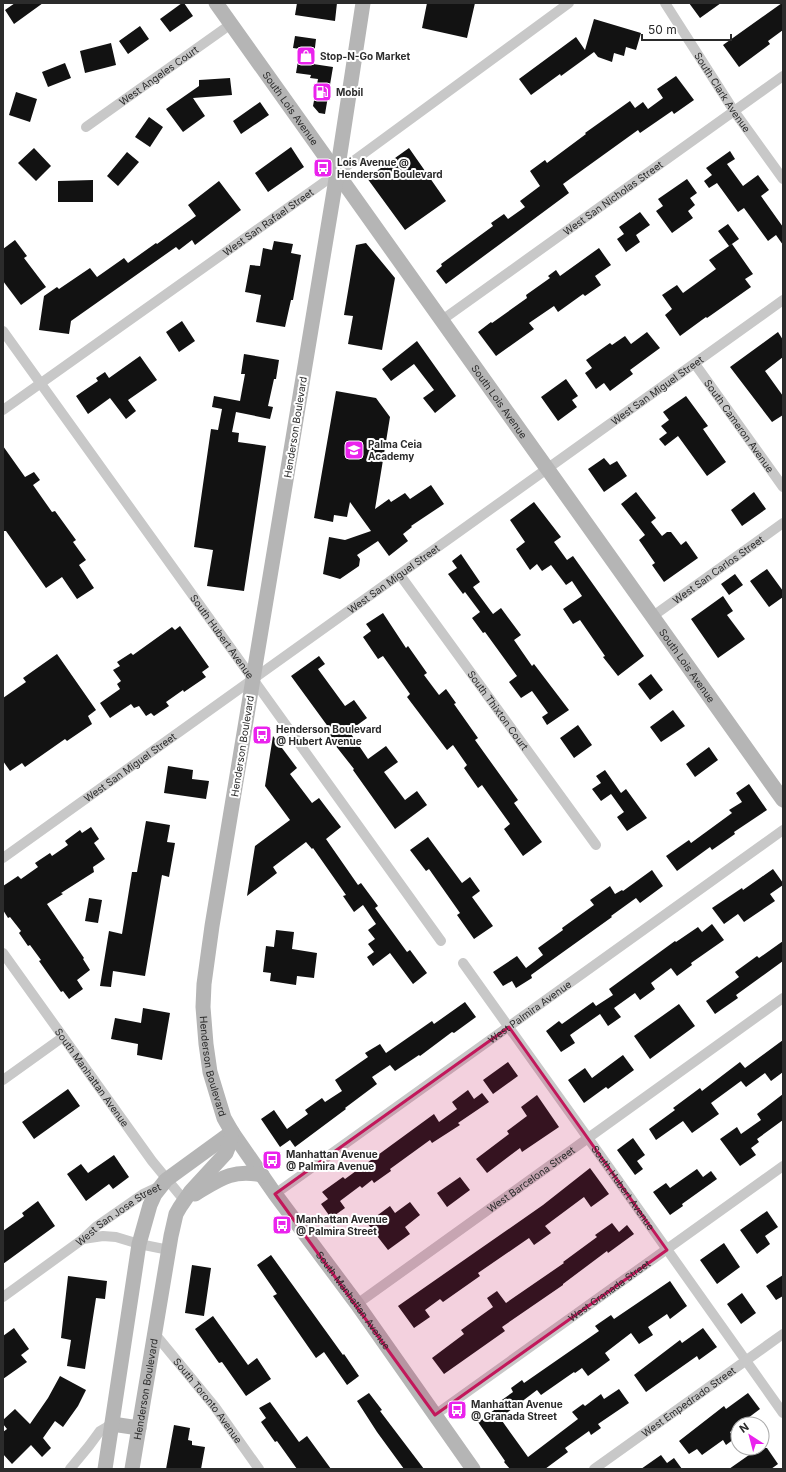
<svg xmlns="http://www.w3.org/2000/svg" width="786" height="1472" font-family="Inter,sans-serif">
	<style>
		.building { fill: #121212 }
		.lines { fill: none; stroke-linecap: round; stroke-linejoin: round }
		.street { stroke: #c8c8c8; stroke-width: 10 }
		.secondary { stroke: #b5b5b5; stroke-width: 15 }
		.marked { fill: #c2185b; fill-opacity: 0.2; stroke: #c2185b; stroke-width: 3; stroke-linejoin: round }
		.labels { text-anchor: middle; stroke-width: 4; stroke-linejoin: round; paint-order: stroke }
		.poi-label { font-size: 10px; font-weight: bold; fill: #2b2b2b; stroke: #fff; text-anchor: start }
		.street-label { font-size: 10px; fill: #2b2b2b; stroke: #fff }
	</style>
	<rect width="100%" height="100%" fill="#fff"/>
	<!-- building -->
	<path class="building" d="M15 3H43L14 24 5 10Z
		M182 3H184L193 16 170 32 160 19Z
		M297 3H337L335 21 295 15Z
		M427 3H475L467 38 422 28Z
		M689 3H721L700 18Z
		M782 3 783 30 768 41 770 44 739 67 723 45Z
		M594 19 641 33 636 50 626 47 624 56 614 53 612 62 598 57 594 52 561 76 560 74 531 95 519 79 576 37 585 50Z
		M140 26 149 39 128 54 119 41Z
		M295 36 316 39 313 64 333 67 325 114 319 113 313 106 318 79 310 78 311 75 296 73 300 49 293 48Z
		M111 43 116 65 85 73 80 51Z
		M65 63 71 78 48 87 42 72Z
		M676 76 694 100 674 114 672 111 640 133 638 130 563 184 569 193 446 284 436 271 442 266 441 264 493 226 491 223 504 214 508 219 525 207 520 201 540 186 530 171 545 160 547 163 586 134 585 133 630 101 635 108 643 102 648 109 663 98 657 89Z
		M230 78 232 95 193 98 205 116 183 132 166 109 199 86V80Z
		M16 92 37 99 30 122 9 115Z
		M260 102 269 115 241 134 233 121Z
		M149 117 163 127 150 147 135 137Z
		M291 147 304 167 268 192 255 173Z
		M34 148 51 166 36 181 18 163Z
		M409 148 446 201 405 230 367 178Z
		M730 151 735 159 727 164 743 186 758 175 769 190 761 196 783 227V245L776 235 768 241 744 208 738 212 717 183 709 188 704 181 712 175 706 168Z
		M127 152 139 162 118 186 107 176Z
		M687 179 697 193 690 198 695 205 688 211 693 218 672 233 656 211 663 206 658 199Z
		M93 180V202H58V181Z
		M219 181 241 210 195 245 192 240 179 250 176 247 71 321 69 334 39 330 44 296 57 287 59 289 90 268 97 277 124 258 128 263 156 243 157 244 196 216 188 205Z
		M640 212 650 225 636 235 640 242 626 252 617 239 624 234 619 227Z
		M728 224 739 239 729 246 718 231Z
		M15 240 27 256 24 258 46 287 21 305 3 281V249Z
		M274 241 293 244 291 253 301 255 293 300H291L285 327 256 322 261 295 245 292 250 265 260 266 263 248 272 250Z
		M366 243 395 278 382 350 348 344 353 316 344 315 355 250 356 245Z
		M732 244 753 274 745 279 751 287 707 318 706 317 680 336 665 315 672 309 662 295 677 285 683 293 716 269 709 260Z
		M599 248 611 265 595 276 601 285 585 296 583 294 558 312 554 306 529 323 534 329 496 356 478 332 491 322 492 323 527 298 526 295 550 278 548 276 556 270 560 276Z
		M182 321 195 341 179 352 166 332Z
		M647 332 660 348 630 370 633 374 610 391 604 383 596 389 585 373 592 368 586 360 610 343 612 345 625 336 631 344Z
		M778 332 783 340V357L765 371 783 396V415L772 422 730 367Z
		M417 341 456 396 435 413 423 398 434 390 414 364 391 381 382 369Z
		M244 354 279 360 276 379H274L268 406 273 407 270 419 236 412 232 432 239 433 238 442 266 446 244 591 207 586 213 550 194 547 211 429 218 430 222 409 212 407 214 396 240 401 245 374H241Z
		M140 356 157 380 128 400 136 411 126 419 110 398 88 414 76 396 98 381 96 378 105 372 109 378Z
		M566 379 578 396 572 400 577 407 558 421 541 397Z
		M336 391 376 398 390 417 375 509 389 499 391 502 405 493 410 499 431 485 444 504 411 526 412 527 403 534 408 541 389 556 378 541 357 555 360 559 359 566 340 579 323 574 329 537 345 540 371 531 350 502 347 517 334 515 333 522 314 518Z
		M686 396 708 426 703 429 726 462 707 476 678 436 665 446 659 439 667 433 661 426 669 420 663 412Z
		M3 446 25 477 34 472 40 480 33 485 52 512 55 511 76 540 73 542 86 560 79 565 94 588 77 599 62 577 46 588 6 531H3Z
		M604 458 610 465 617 461 627 476 604 492 588 469Z
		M636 492 656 518 651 522 662 536 667 532H671L681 545 686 541 698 558 664 582 652 565 655 563 639 540 645 535 621 504Z
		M754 492 766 509 742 526 731 510Z
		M534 502 561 537 554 542 567 560 573 556 644 656 618 676 603 657 605 656 580 620 573 624 563 609 582 596 572 581 566 585 551 565 542 571 537 564 530 570 516 549 525 542 510 520Z
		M461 554 480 582 473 587 493 614 501 608 521 635 514 640 532 666 534 664 569 710 547 725 542 717 548 713 532 691 521 698 509 682 517 676 485 632 483 633 472 618 480 612 465 592 463 594 448 574 457 568 452 561Z
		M767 569 783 591V597L769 607 750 581Z
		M735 574 743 585 729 595 721 584Z
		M723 596 733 611 727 615 745 639 718 658 691 619Z
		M383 613 406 648 408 646 427 673 424 675 439 695 446 689 456 703 454 704 478 738 475 740 518 800 514 803 542 842 523 856 504 829 510 824 482 785 478 788 464 768 467 765 453 745 447 750 407 697 410 694 383 656 378 659 363 637 371 631 366 624Z
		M180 626 209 667 202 672 206 677 184 692 183 690 166 702 169 706 154 716 151 713 146 716 139 706 134 708 131 704 110 718 100 703 120 689 117 684 121 681 113 670 120 666 117 662 131 653 133 655 172 627 175 630Z
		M57 654 96 710 88 716 92 724 67 741 65 739 25 767 22 763 10 771 3 761V698L26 682 23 678Z
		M319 656 325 664 318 669 345 706 354 700 367 718 349 731 368 759 386 746 398 762 384 772 405 800 417 791 427 805 395 829 353 770 354 769 324 731 329 728 291 676Z
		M651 674 663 690 650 700 638 684Z
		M673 710 685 726 661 742 650 727Z
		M578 725 592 745 574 758 560 738Z
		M273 736 297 768 290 774 312 803 319 798 341 827 326 839 358 885 361 883 378 906 375 908 407 952 410 950 427 973 413 984 390 953 373 966 367 957 374 952 368 944 375 939 368 930 376 924 363 905 354 912 343 896 346 895 313 848 312 849 306 842 273 867 277 873 247 896 255 846 290 820 265 786Z
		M709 747 718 760 695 777 686 764Z
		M168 766 193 770 192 779 209 781 206 799 164 793Z
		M605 770 621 793 626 789 647 818 627 831 617 817 624 812 611 794 601 801 592 789 601 783 596 776Z
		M749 784 767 810 734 832 735 834 712 850 710 847 677 871 666 856 689 840 691 843 732 813 729 810 742 802 736 793Z
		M146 821 170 825 167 842 175 843 169 877 162 875 145 976 113 971 111 987 100 986 109 931 122 934 132 872H137Z
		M91 827 99 839 94 843 105 859 93 867 94 872 61 893 63 894 47 904 84 958 83 959 90 970 77 980 83 989 69 999 63 991 61 992 39 961 41 960 30 945 28 946 19 933 21 931 10 917 8 918 3 910V886L18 876 21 879 38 867 35 863 50 853 52 856 68 845 65 841 80 830 82 833Z
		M428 837 462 883 470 877 480 891 472 897 493 926 474 939 457 915 460 913 429 869 426 871 410 850Z
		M773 869 783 883V885L770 894 775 901 744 922 738 914 724 924 712 908 742 888 743 890Z
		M652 870 663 886 640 903 636 898 611 916 612 917 531 975 532 978 516 988 512 981 503 986 493 972 517 956 526 968 543 955 538 948 563 930 562 928 594 905 590 900 610 886 615 894 622 890 623 891Z
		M89 898 102 900 98 923 85 921Z
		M712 924 724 940 691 963 692 965 677 976 671 968 651 983 655 989 640 1000 635 993 614 1008 621 1017 608 1026 600 1014 570 1035 575 1043 561 1052 546 1031 559 1021 562 1024 593 1002 596 1006 613 995 609 989 675 941 676 942 698 927 702 932Z
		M276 930 294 932 292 949 317 953 314 978 297 976 296 985 270 981 271 973 263 972 266 946 274 947Z
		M783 941V961L736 995 738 998 715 1014 706 1001 739 977 735 972 757 956 759 958Z
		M465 1002 476 1017 454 1033 452 1032 420 1056 419 1055 395 1071 390 1065 372 1077 377 1084 345 1108 346 1109 295 1147 290 1140 280 1147 261 1119 274 1110 287 1129 308 1114 305 1110 322 1098 325 1102 342 1091 335 1080 368 1057 365 1053 380 1044 386 1053 432 1021 434 1024Z
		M679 1004 695 1026 650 1059 634 1036Z
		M143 1008 170 1013 162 1060 137 1055 138 1044 111 1039 115 1018 141 1023Z
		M783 1040V1072L771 1081 765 1073 746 1087 741 1081 711 1103 719 1114 692 1133 683 1121 656 1140 649 1129 675 1110 673 1108 700 1088 702 1091 740 1062 745 1068Z
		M623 1055 634 1070 608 1089 606 1087 584 1103 568 1080 585 1068 592 1078Z
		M508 1062 518 1076 493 1094 483 1080Z
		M68 1089 80 1106 34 1139 22 1122Z
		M468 1090 474 1099 482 1093 489 1102 458 1123 460 1125 432 1143 430 1140 390 1169 391 1171 374 1183 372 1180 362 1188 360 1186 340 1201 345 1208 331 1218 321 1204 328 1199 322 1192 343 1177 345 1179 434 1114 439 1122 457 1109 452 1102Z
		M783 1094V1120L757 1139 759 1142 751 1148 756 1155 740 1166 720 1139 737 1127 741 1134 761 1120 757 1114Z
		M537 1095 559 1127 522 1152 520 1148 487 1173 476 1159 509 1134 507 1131 527 1116 521 1107Z
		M633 1138 645 1155 637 1161 643 1169 635 1175 617 1150Z
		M114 1155 129 1177 113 1189 109 1184 86 1201 67 1174 81 1164 88 1173Z
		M590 1168 609 1194 591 1207 584 1197 545 1226 551 1233 534 1245 529 1238 478 1273 480 1276 443 1302 440 1299 425 1310 430 1317 414 1328 398 1306 543 1205Z
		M697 1169 703 1177 711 1171 717 1179 682 1204 683 1206 670 1215 653 1192 666 1183 670 1188Z
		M460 1177 470 1190 447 1207 437 1193Z
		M38 1201 55 1226 3 1264V1231L24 1216 22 1213Z
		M410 1202 420 1215 405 1227 410 1234 388 1250 367 1223 390 1206 395 1213Z
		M767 1211 778 1227 765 1236 770 1244 757 1254 740 1230Z
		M612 1223 619 1232 627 1225 634 1234 608 1253 607 1251 563 1284V1285L502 1327 505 1331 444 1374 432 1358 464 1334 461 1330 493 1307 487 1298 497 1291 506 1303 564 1263 563 1262 597 1237 595 1235Z
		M724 1243 740 1267 717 1284 700 1260Z
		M271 1255 343 1355 344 1354 359 1376 347 1385 324 1352 316 1358 273 1296 277 1294 257 1265Z
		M192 1265 211 1268 204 1316 185 1313Z
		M783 1275V1296L776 1300 766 1286Z
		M68 1276 107 1281 105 1299 96 1298 85 1369 67 1366 71 1340 61 1338Z
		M670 1281 687 1306 670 1319 667 1314 648 1327 653 1335 639 1344 631 1333 605 1353 610 1360 588 1376 582 1368 575 1373 574 1372 541 1395 537 1390 500 1418 528 1457 578 1419 572 1412 583 1404 585 1406 601 1394 604 1399 619 1389 629 1403 598 1424 601 1428 591 1435 589 1431 565 1448 568 1452 545 1469H510L504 1462 505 1461 478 1422 501 1405 499 1402 513 1392 511 1388 522 1380 524 1383 599 1331 595 1326 611 1315 614 1319Z
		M742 1293 756 1313 741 1324 727 1304Z
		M213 1316 248 1365 257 1358 271 1379 246 1396 222 1362 219 1363 195 1329Z
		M14 1328 29 1349 21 1355 27 1362 3 1379V1336Z
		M703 1328 717 1347 699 1360 697 1356 646 1392 634 1375 680 1340 682 1343Z
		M60 1376 86 1390 78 1406 63 1427 55 1421 43 1438 51 1448 42 1457 31 1445 12 1464 3 1454V1432L7 1429 3 1424V1420L15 1409 30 1424 48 1398Z
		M369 1393 382 1410 380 1411 424 1469H404L377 1432 357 1401Z
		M748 1393 760 1409 740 1424H738V1426L730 1432 734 1439 726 1445 723 1440 702 1455 697 1449 689 1454 679 1441 724 1406 726 1409Z
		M270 1402 299 1442 307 1436 331 1469H297L277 1441 275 1442 261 1422 266 1418 259 1408Z
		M174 1425 190 1428 188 1440 192 1441V1445L205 1447 201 1469H166Z
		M744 1448H767L778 1464 771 1469H729L749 1455Z
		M661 1455 667 1463 674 1458 682 1469H641Z"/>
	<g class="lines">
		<!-- street -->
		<g class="street">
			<path id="s1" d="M665 3 734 111 783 179"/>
			<path id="s2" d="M86 127 231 24"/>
			<path id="s3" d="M442 320 783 76"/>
			<path id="s4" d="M3 331 441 941"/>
			<path id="s5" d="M695 364 783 487"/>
			<path id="s6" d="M3 410 337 173 569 3"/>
			<path id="s7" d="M400 575 596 845"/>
			<path id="s8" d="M653 616 783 523"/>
			<path id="s9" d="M3 858 783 300"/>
			<path id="s10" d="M3 953 152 1161 184 1200"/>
			<path id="s11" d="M463 963 588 1138 783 1413"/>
			<path d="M3 1080 63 1037"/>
			<path id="s12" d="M275 1194 783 830"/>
			<path d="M83 1239 103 1236 116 1237 139 1244 169 1250"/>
			<path id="s13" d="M3 1297 83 1239 97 1226 143 1194 160 1186"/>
			<path id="s14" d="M357 1304 783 998"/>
			<path id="s15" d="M155 1334 215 1407 259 1469"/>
			<path id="s16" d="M435 1415 783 1166"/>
			<path d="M70 1469 89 1446 100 1431 112 1424"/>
			<path id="s17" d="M594 1469 783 1334"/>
		</g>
		<!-- secondary -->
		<g class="secondary">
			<path id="s18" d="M216 3 783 800"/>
			<path id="s19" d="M363 3 337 173 212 926 204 984 203 1007 206 1044 210 1072 224 1118 232 1132 275 1194 357 1304 473 1469"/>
			<path d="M195 1194C220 1179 232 1169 262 1175"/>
			<path d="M112 1424 139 1428"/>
			<path d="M105 1469 139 1244 150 1205 155 1194 166 1180 232 1132"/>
			<path id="s20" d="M132 1469 171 1236 176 1214 180 1207 191 1191 226 1153 230 1143 232 1132"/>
		</g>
	</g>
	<!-- marked area -->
	<path class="marked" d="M509 1027 667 1250 435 1415 275 1194Z"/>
	<!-- icons -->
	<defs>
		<g id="shop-square" transform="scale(1)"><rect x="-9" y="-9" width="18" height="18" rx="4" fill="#ea23ed" stroke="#fff"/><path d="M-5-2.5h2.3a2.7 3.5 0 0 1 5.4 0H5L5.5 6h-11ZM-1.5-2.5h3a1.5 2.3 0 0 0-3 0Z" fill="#fff"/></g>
		<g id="fuel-square" transform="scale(1)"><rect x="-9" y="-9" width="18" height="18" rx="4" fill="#ea23ed" stroke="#fff"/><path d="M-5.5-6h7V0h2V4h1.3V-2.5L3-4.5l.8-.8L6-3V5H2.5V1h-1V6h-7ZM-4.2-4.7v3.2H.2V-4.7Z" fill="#fff"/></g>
		<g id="bus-square" transform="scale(1)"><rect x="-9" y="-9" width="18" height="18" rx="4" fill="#ea23ed" stroke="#fff"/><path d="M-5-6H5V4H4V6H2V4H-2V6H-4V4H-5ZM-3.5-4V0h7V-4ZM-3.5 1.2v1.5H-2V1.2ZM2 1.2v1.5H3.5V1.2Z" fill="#fff"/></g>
		<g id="school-square" transform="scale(1)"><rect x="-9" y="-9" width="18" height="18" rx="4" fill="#ea23ed" stroke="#fff"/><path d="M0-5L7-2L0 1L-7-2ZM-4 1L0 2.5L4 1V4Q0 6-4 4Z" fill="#fff"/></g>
	</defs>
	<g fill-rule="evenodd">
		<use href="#shop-square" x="306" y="56"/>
		<use href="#fuel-square" x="322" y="92"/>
		<use href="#bus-square" x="323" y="168"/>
		<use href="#school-square" x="354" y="450"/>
		<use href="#bus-square" x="262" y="735"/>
		<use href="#bus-square" x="272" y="1160"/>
		<use href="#bus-square" x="282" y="1225"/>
		<use href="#bus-square" x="457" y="1410"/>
	</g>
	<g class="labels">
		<!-- poi labels -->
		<g class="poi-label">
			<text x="320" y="60">Stop-N-Go Market</text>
			<text x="336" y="96">Mobil</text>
			<text x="337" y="166">Lois Avenue @<tspan x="337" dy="12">Henderson Boulevard</tspan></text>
			<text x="368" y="448">Palma Ceia<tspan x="368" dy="12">Academy</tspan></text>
			<text x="276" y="733">Henderson Boulevard<tspan x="276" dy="12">@ Hubert Avenue</tspan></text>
			<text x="286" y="1158">Manhattan Avenue<tspan x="286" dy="12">@ Palmira Avenue</tspan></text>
			<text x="296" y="1223">Manhattan Avenue<tspan x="296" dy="12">@ Palmira Street</tspan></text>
			<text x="471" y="1408">Manhattan Avenue<tspan x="471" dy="12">@ Granada Street</tspan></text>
		</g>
		<!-- street labels -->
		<g class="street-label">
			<text dy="4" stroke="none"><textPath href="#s2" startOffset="89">West Angeles Court</textPath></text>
			<text dy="4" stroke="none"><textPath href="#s1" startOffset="106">South Clark Avenue</textPath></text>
			<text dy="4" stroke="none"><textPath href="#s18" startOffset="129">South Lois Avenue</textPath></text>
			<text dy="4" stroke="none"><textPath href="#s3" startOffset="210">West San Nicholas Street</textPath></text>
			<text dy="4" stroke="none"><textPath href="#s6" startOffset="325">West San Rafael Street</textPath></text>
			<text dy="4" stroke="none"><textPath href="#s9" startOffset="804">West San Miguel Street</textPath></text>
			<text dy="4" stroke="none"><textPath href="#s18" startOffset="489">South Lois Avenue</textPath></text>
			<text dy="4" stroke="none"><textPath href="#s5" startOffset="76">South Cameron Avenue</textPath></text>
			<text transform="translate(295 427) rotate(-81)" y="4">Henderson Boulevard</text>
			<text dy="4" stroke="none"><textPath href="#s8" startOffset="80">West San Carlos Street</textPath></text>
			<text dy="4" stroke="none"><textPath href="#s9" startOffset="480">West San Miguel Street</textPath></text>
			<text dy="4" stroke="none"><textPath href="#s4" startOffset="376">South Hubert Avenue</textPath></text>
			<text dy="4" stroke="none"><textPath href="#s18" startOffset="813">South Lois Avenue</textPath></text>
			<text dy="4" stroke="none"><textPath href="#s7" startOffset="167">South Thixton Court</textPath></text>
			<text transform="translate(242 746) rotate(-81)" y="4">Henderson Boulevard</text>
			<text dy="4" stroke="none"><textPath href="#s9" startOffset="156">West San Miguel Street</textPath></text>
			<text dy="4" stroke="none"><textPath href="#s12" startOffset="313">West Palmira Avenue</textPath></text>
			<text dy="4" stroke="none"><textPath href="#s19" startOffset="1077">Henderson Boulevard</textPath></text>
			<text dy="4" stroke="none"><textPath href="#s10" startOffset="153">South Manhattan Avenue</textPath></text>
			<text dy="4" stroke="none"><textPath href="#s14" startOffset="214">West Barcelona Street</textPath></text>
			<text dy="4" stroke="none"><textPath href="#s11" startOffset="276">South Hubert Avenue</textPath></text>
			<text dy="4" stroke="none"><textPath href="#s13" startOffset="142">West San Jose Street</textPath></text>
			<text dy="4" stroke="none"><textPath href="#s16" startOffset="214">West Granada Street</textPath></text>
			<text dy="4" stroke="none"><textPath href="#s19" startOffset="1354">South Manhattan Avenue</textPath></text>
			<text dy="4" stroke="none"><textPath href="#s20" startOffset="81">Henderson Boulevard</textPath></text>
			<text dy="4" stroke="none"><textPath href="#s15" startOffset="85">South Toronto Avenue</textPath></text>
			<text dy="4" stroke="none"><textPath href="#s17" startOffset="116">West Empedrado Street</textPath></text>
		</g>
	</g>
	<!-- border -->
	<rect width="786" height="1472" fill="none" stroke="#2b2b2b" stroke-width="8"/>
	<!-- north arrow -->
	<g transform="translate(750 1436) rotate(324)"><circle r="19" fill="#ffffff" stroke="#aaaaaa"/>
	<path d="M0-3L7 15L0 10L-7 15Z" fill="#ea23ed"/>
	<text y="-6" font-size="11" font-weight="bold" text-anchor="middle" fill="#2b2b2b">N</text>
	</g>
	<!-- scale -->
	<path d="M642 34v6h89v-6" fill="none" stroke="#2b2b2b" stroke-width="2"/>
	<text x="648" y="34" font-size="12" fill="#2b2b2b" stroke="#ffffff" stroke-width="3" paint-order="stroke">50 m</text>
</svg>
